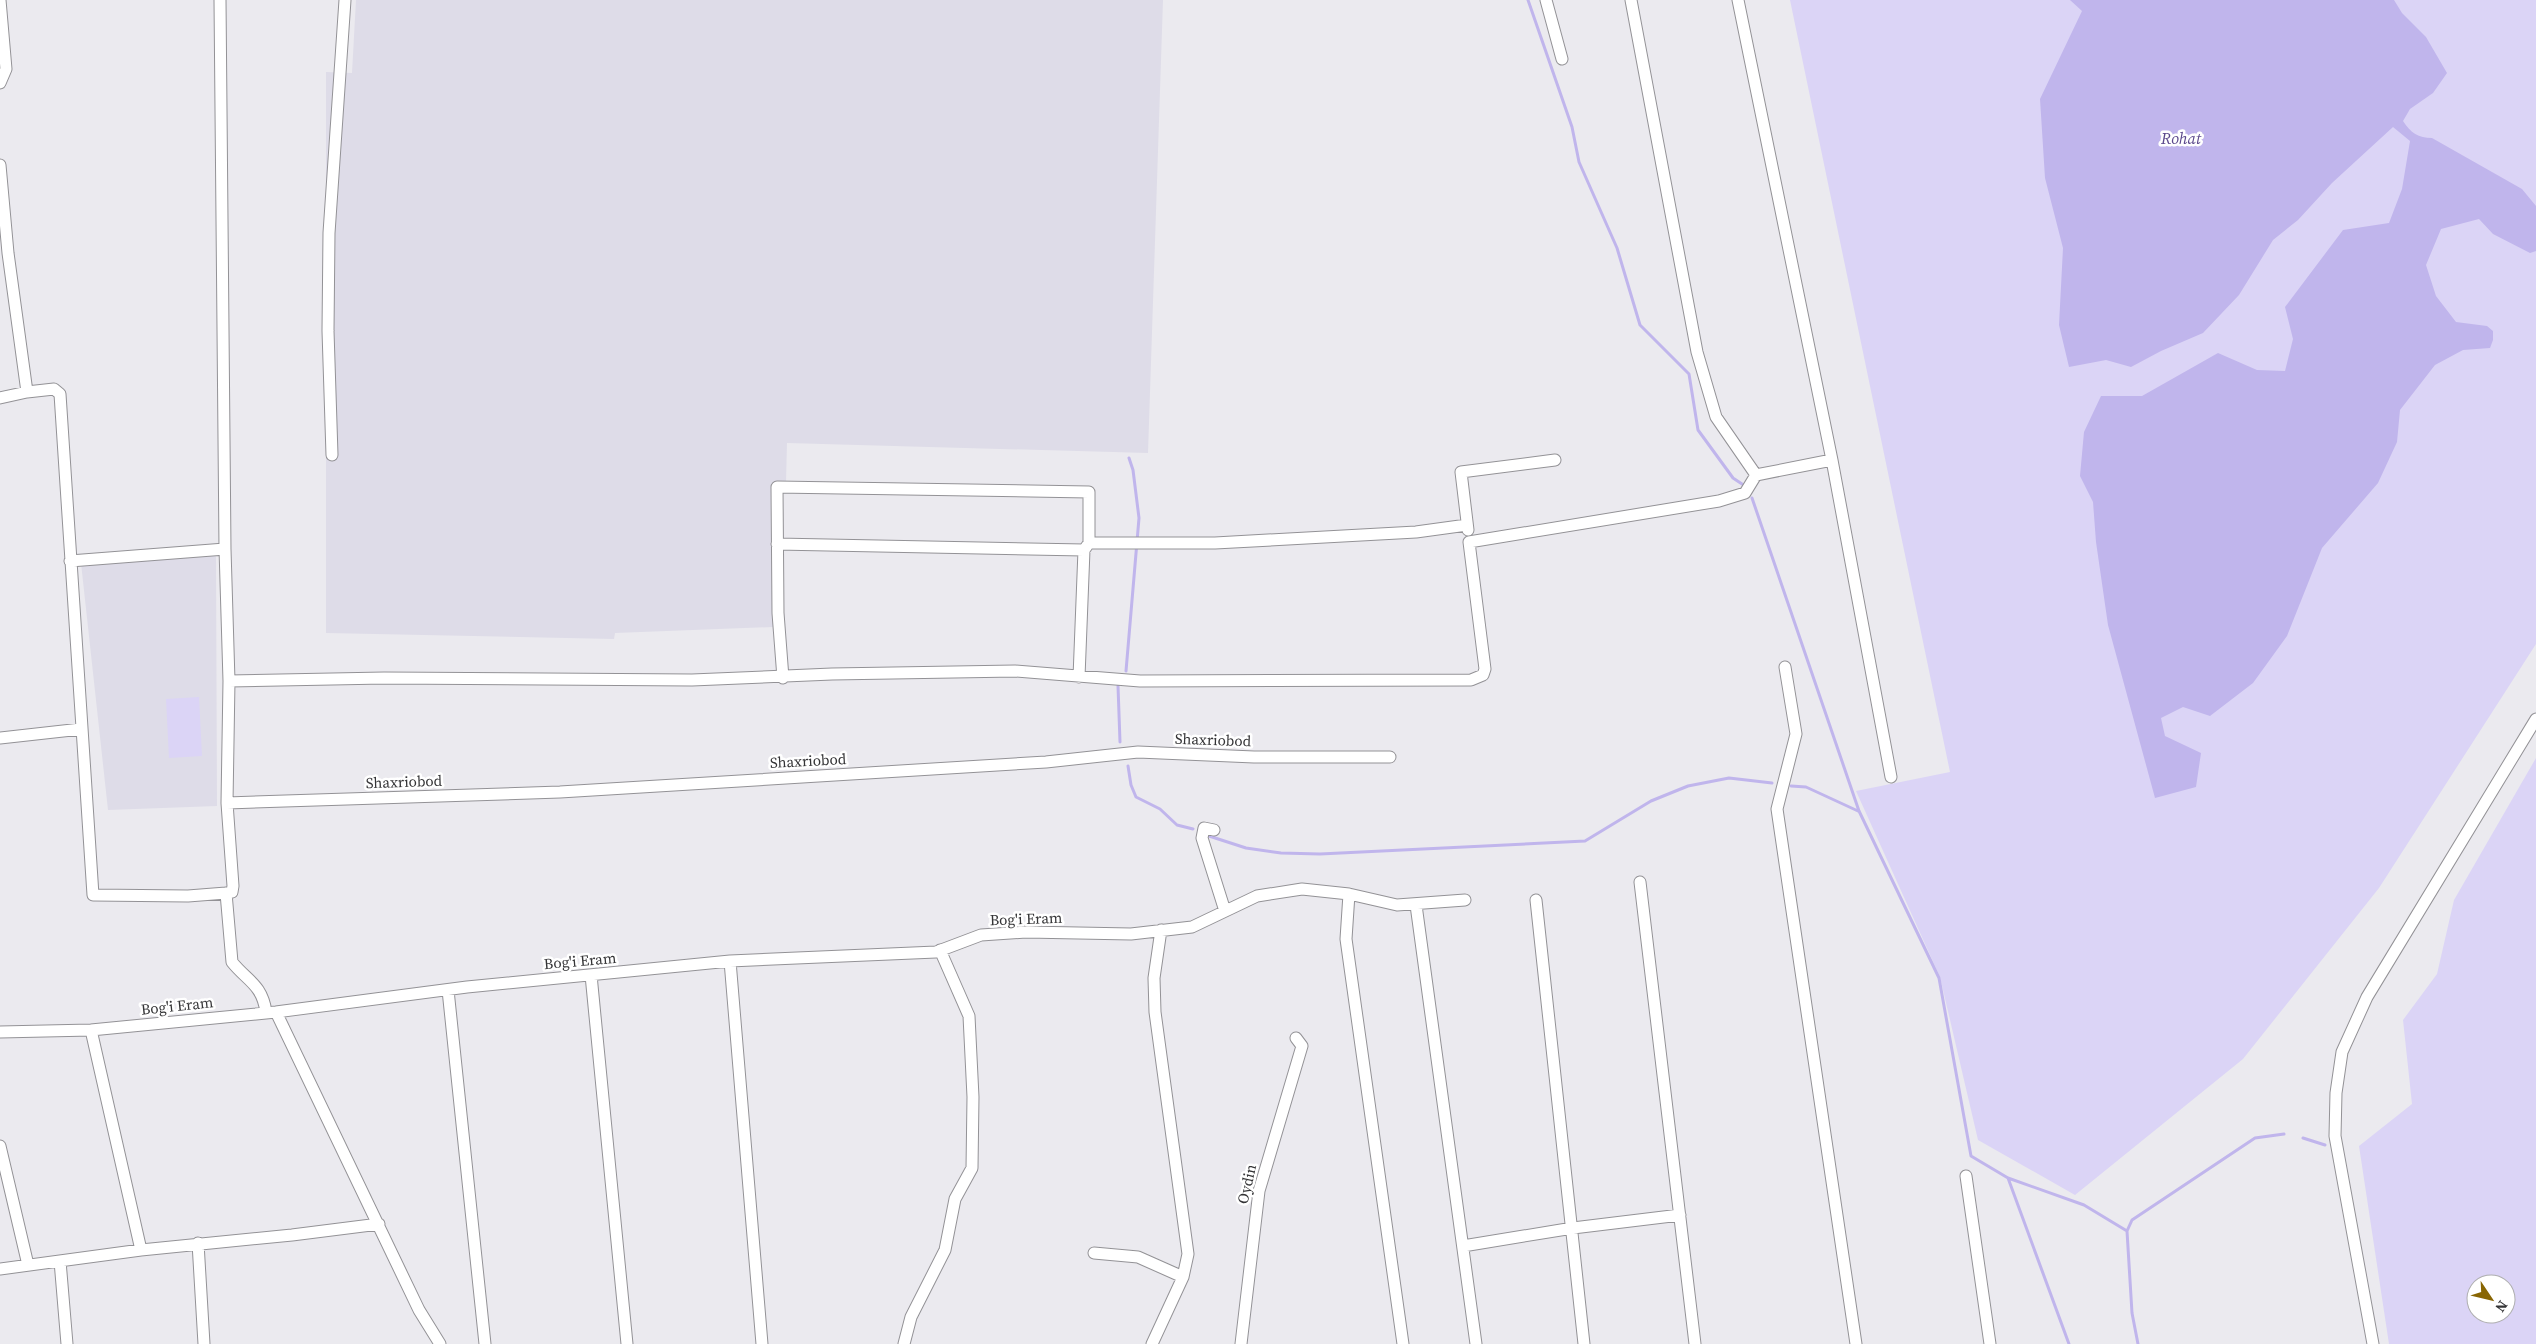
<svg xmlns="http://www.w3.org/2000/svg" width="2536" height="1344" font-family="'Source Serif 4',serif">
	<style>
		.built { fill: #dedce8 }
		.green { fill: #dbd4f6; fill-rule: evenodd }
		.water { fill: #c0b5ec }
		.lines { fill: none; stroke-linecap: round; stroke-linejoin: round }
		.stream { stroke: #c0b5ec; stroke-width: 3 }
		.minor-casing { stroke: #939296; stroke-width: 13 }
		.minor { stroke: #fff; stroke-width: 11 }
		.labels { text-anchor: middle; stroke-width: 5; stroke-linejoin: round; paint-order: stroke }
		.street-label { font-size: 15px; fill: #343436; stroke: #fff }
		.water-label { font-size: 16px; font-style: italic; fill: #5b488c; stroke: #fff }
	</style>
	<rect width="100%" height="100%" fill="#ebeaef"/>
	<!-- built -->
	<path class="built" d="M356 0H1163L1148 453 787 443 786 482 772 483 773 627 615 633 614 639 326 633V72L352 73Z
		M216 555 217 806 108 810 81 563Z"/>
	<!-- green -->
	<path class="green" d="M1790 0H2536V644L2379 888 2243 1059 2075 1195 1978 1140 1940 977 1856 791 1950 772Z
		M199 697 202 756 169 758 166 699Z
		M2536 758V1344H2389L2359 1146 2412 1104 2403 1020 2437 974 2454 900ZM2476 1284H2506V1314H2476Z"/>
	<!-- water -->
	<path class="water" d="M2070 0H2394L2402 13 2426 37 2447 73 2433 93 2410 109 2403 121C2411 133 2418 138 2432 138L2522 189 2536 206V251L2530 253 2493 234 2479 219 2441 229 2426 265 2436 296 2456 322 2487 326 2493 331V340L2490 348 2463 350 2435 365 2400 410 2397 442 2378 483 2322 548 2287 636 2253 683 2210 716 2183 707 2161 718 2165 736 2201 753 2196 787 2155 798 2108 625 2096 542 2093 502 2080 476 2084 432 2101 396H2142L2218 353 2257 370 2285 371 2293 339 2285 307 2343 230 2389 223 2402 189 2410 141 2393 127 2332 183 2298 220 2273 240 2239 295 2203 333 2161 351 2131 367 2106 360 2069 367 2059 325 2063 248 2045 178 2040 99 2082 11Z"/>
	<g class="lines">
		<!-- stream -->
		<path class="stream" d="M1528 0 1572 127 1579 162 1617 248 1640 325 1689 374 1698 430 1733 478 1742 484
			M1752 498 1859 811 1939 978 1971 1156 2008 1178 2084 1205 2127 1231
			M1126 671 1139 518 1133 470 1129 458
			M1118 686 1120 742
			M1128 766 1131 785 1136 797 1160 809 1177 825 1193 829
			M1791 786 1806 787 1858 811
			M1209 836 1246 848 1281 853 1320 854 1585 841 1651 801 1688 786 1729 778 1772 783
			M2303 1138 2325 1145
			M2008 1178 2069 1344
			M2138 1344 2132 1313 2127 1231 2132 1220 2255 1138 2284 1134"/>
		<!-- minor casing -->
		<g class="minor-casing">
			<path id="minor" d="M0 0 6 69 0 83
				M220 0 225 549 229 681 227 803 233 886 232 892 226 893 232 962C247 981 262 984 266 1012
				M1546 0 1562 59
				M1631 0 1697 352 1716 417 1756 475 1832 460
				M1738 0 1832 460 1891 777
				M0 165 8 253 27 392 54 389 60 394 93 895 188 896 226 893
				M0 398 27 392
				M332 455 328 331 329 233 345 0
				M1468 530 1461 472 1555 460
				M1089 543H1215L1416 532 1467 525
				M777 544 1084 550
				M70 561 225 549
				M1785 667 1796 734 1777 809 1856 1344
				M783 678 778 613 777 487 1089 492V543L1084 550 1079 677
				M229 681 384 678 692 680 832 674 1015 671 1140 681 1471 680 1483 675 1485 669 1469 542 1719 501 1745 493 1756 475
				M0 738 81 729
				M227 803 560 792 1046 762 1138 752 1254 757H1390
				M1214 830 1204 828 1202 838 1225 911
				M1640 882 1695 1344
				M1349 894 1346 939 1403 1344
				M1536 900 1584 1344
				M1416 905 1476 1344
				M730 961 762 1344
				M591 975 627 1344
				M448 990 485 1344
				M276 1012 419 1310 440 1344
				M91 1030 141 1250
				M0 1032 91 1030 276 1012 467 987 730 961 936 952 981 935 1026 932 1131 934 1192 927 1257 896 1302 889 1349 894 1397 905 1465 900
				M0 1146 28 1265
				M1966 1176 1990 1344
				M198 1243 204 1344
				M1463 1246 1573 1228 1680 1215
				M1094 1253 1138 1257 1183 1277
				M60 1261 67 1344
				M0 1269 141 1250 292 1235 379 1224
				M904 1344 911 1317 945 1250 955 1199 972 1168 973 1097 969 1016 940 950
				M1152 1344 1183 1277 1188 1254 1155 1012 1154 978 1161 930
				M1241 1344 1259 1191 1302 1046 1296 1038
				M2373 1344 2335 1136 2336 1093 2342 1052 2367 997 2536 719"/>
		</g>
		<!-- minor -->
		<use href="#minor" class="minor"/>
	</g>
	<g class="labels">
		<!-- street labels -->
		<g class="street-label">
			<text transform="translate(1213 740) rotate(2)" y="5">Shaxriobod</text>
			<text transform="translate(808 761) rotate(-3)" y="5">Shaxriobod</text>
			<text transform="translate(404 782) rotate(-2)" y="5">Shaxriobod</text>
			<text transform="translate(1026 919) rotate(-2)" y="5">Bog'i Eram</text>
			<text transform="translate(580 961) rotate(-5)" y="5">Bog'i Eram</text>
			<text transform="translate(177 1006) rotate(-6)" y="5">Bog'i Eram</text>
			<text transform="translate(1247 1184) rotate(-77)" y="5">Oydin</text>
		</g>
		<!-- water labels -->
		<g class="water-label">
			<text x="2181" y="144">Rohat</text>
		</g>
	</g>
	<!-- north arrow -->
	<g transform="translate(2491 1299) rotate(125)"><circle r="24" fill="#ffffff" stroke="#aeaeaf"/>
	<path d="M0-4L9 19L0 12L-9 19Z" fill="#896603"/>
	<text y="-8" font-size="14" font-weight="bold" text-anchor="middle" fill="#343436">N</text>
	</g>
</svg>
